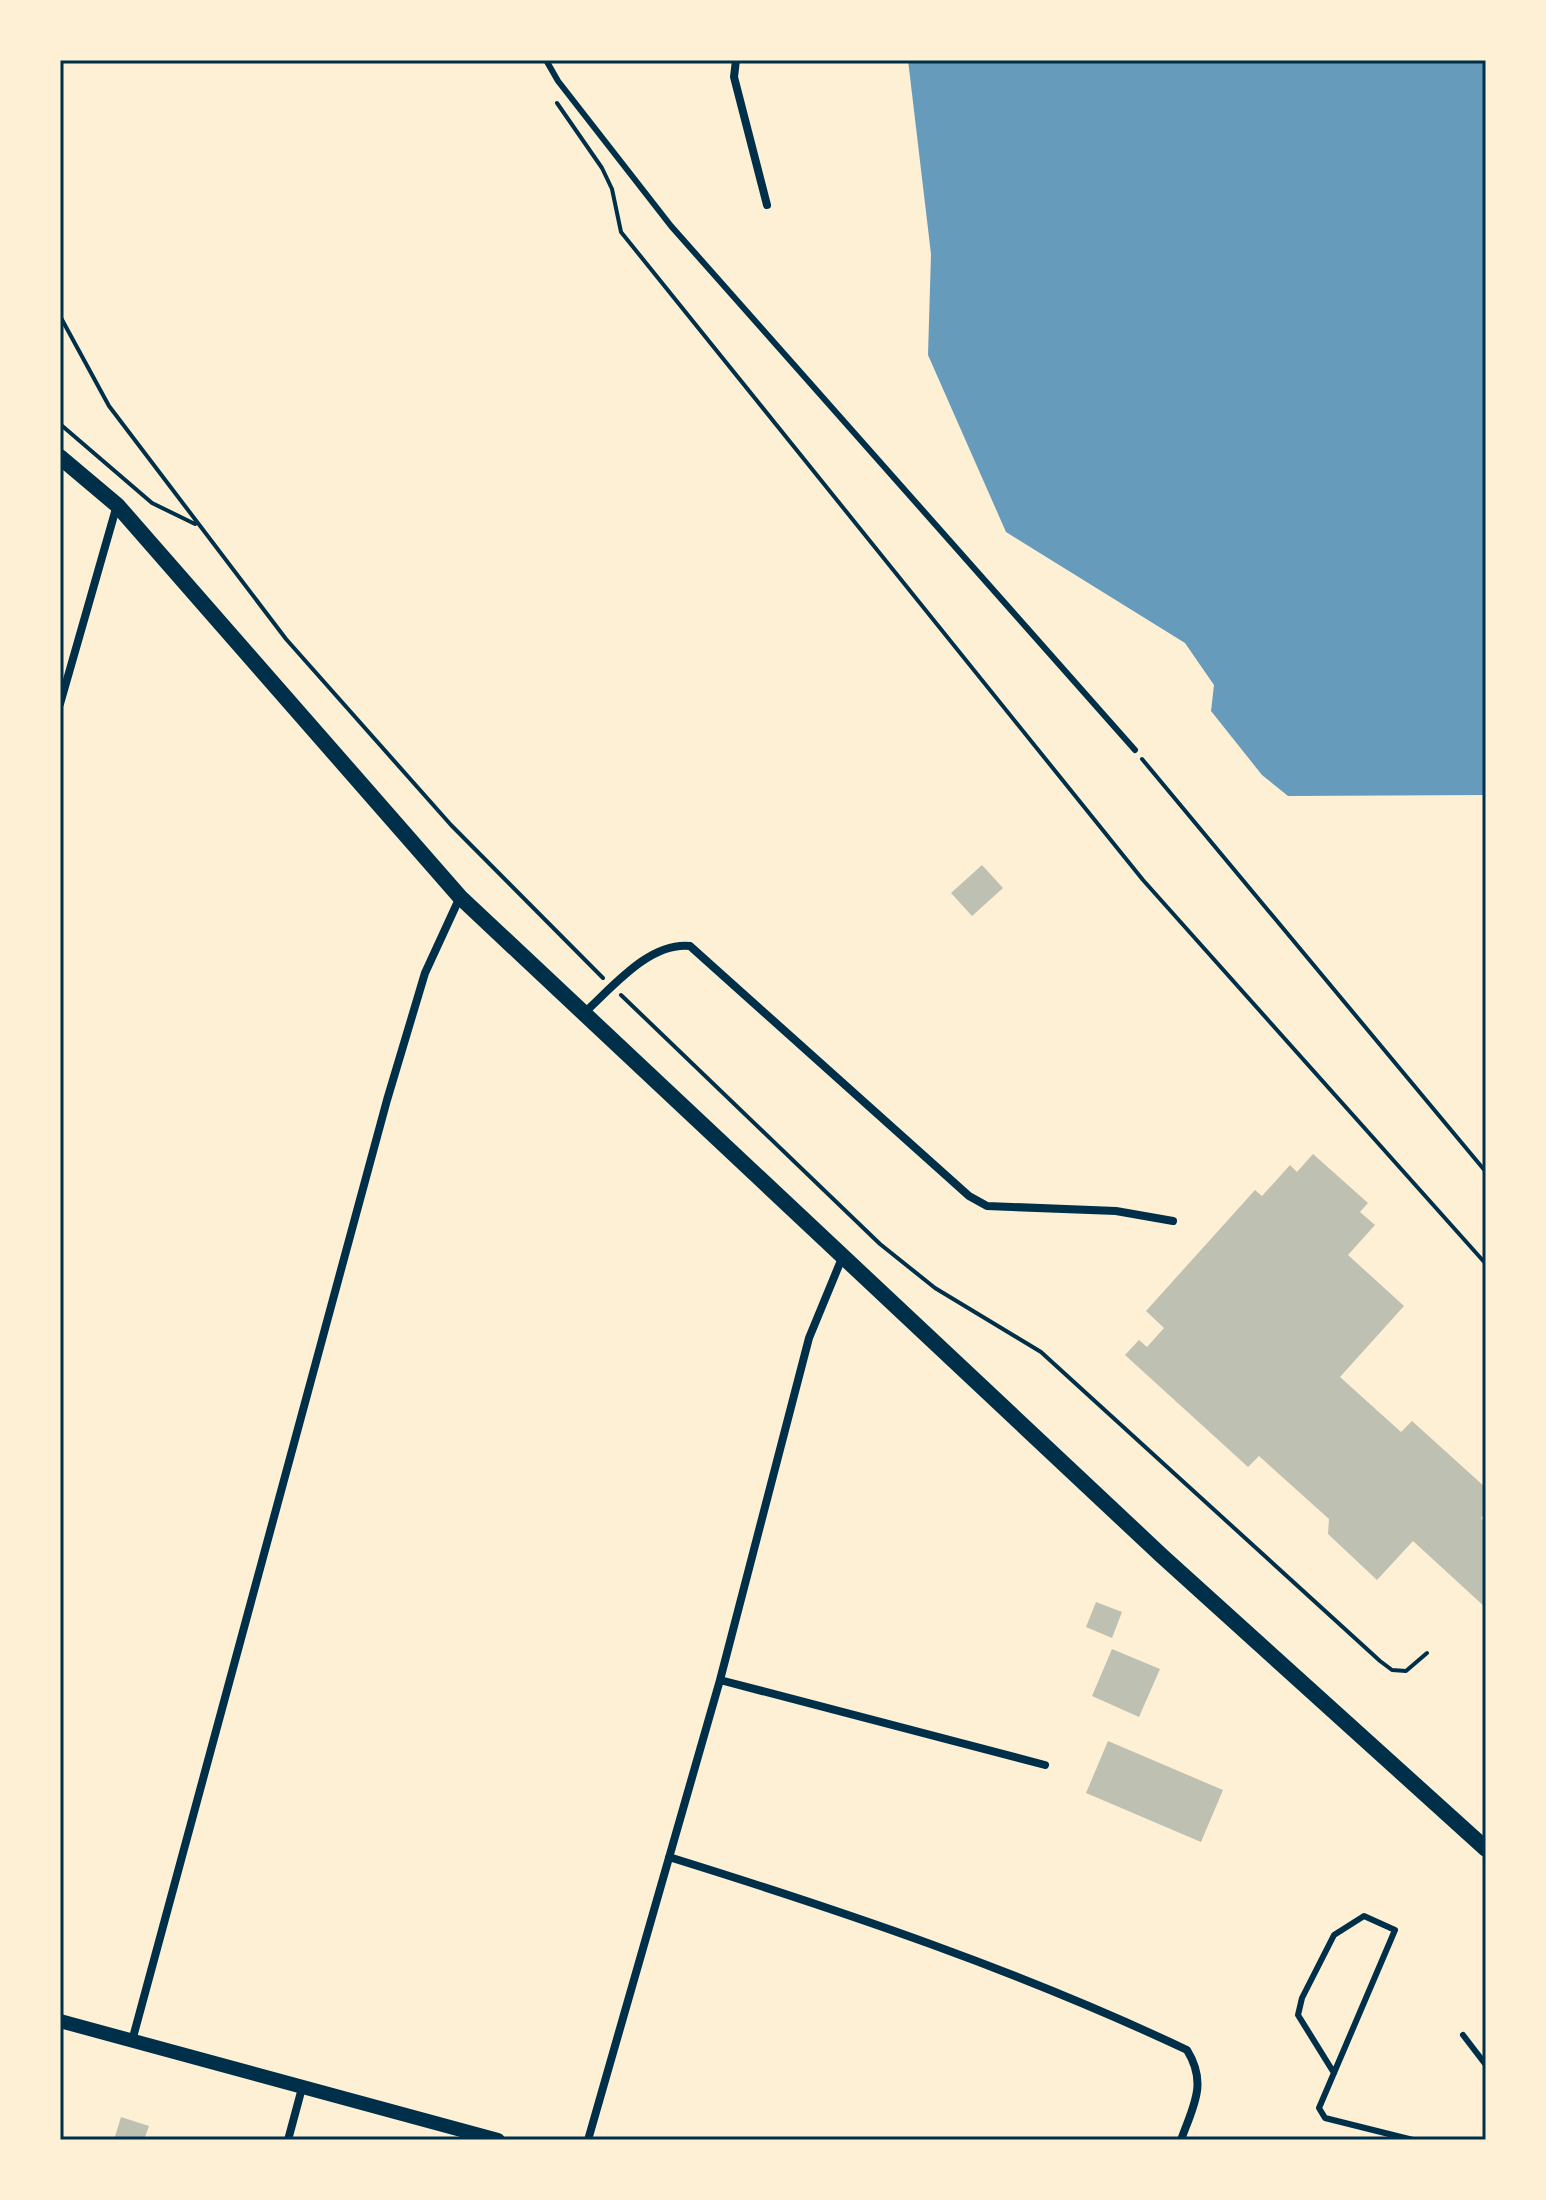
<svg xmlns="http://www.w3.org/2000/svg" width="1546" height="2200" font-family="'PT Sans Narrow',sans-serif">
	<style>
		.water { fill: #669bbc }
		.building { fill: #bec0b2 }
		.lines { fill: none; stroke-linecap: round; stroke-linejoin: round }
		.path { stroke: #003049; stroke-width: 4 }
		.service { stroke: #003049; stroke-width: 6 }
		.minor { stroke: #003049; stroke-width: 8 }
		.tertiary { stroke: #003049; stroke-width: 14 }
		.secondary { stroke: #003049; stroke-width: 16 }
		.neatline { fill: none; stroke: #003049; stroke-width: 3 }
	</style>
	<rect width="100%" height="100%" fill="#fdf0d5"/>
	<!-- water -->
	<path class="water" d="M908 60H1486V795L1288 796 1262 775 1211 711 1214 685 1185 643 1006 532 928 355 931 254Z"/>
	<!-- building -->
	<path class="building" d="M982 865 1003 888 972 916 951 893Z
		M1313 1154 1368 1203 1360 1212 1375 1225 1348 1255 1404 1306 1340 1377 1401 1432 1412 1421 1486 1488V1512L1481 1518 1486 1523V1608L1413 1541 1377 1580 1328 1534 1329 1519 1259 1456 1248 1467 1125 1355 1139 1340 1147 1347 1164 1328 1146 1311 1255 1190 1262 1196 1290 1165 1297 1172Z
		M1096 1602 1122 1612 1112 1638 1086 1627Z
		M1112 1649 1160 1669 1139 1717 1092 1696Z
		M1108 1741 1223 1790 1201 1842 1086 1793Z
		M121 2117 149 2126 144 2140H114Z"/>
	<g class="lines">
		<!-- path -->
		<path class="path" d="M557 103 602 168 612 189 621 232 1143 880 1486 1264
			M60 316 109 406 286 639 451 825 603 978
			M60 424 152 503 195 524
			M1142 759 1486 1172
			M621 995 880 1244 935 1288 1041 1352 1380 1661 1392 1670 1406 1671 1427 1653"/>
		<!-- service -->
		<path class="service" d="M546 60 558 81 671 226 1135 750
			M1463 2035 1486 2065
			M1334 2073 1298 2015 1302 1998 1334 1935 1364 1916 1395 1930 1319 2108 1325 2118 1413 2140"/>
		<!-- minor -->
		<path class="minor" d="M736 60 734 77 767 205
			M60 704 117 505
			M584 1013C613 987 649 942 690 946L969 1196 987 1206 1116 1211 1173 1221
			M720 1680 1045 1765
			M669 1857C846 1912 1020 1971 1187 2050 1208 2084 1193 2106 1181 2140
			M132 2041 387 1100 425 973 460 897
			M288 2140 302 2088
			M588 2140 720 1680 809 1338 842 1258"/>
		<!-- tertiary -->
		<path class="tertiary" d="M60 2021 498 2140"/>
		<!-- secondary -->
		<path class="secondary" d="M60 457 117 505 460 897 1162 1556 1486 1849"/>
	</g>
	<!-- border -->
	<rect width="1546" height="2200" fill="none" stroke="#fdf0d5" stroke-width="124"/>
	<rect x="62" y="62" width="1422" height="2076" class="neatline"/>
</svg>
